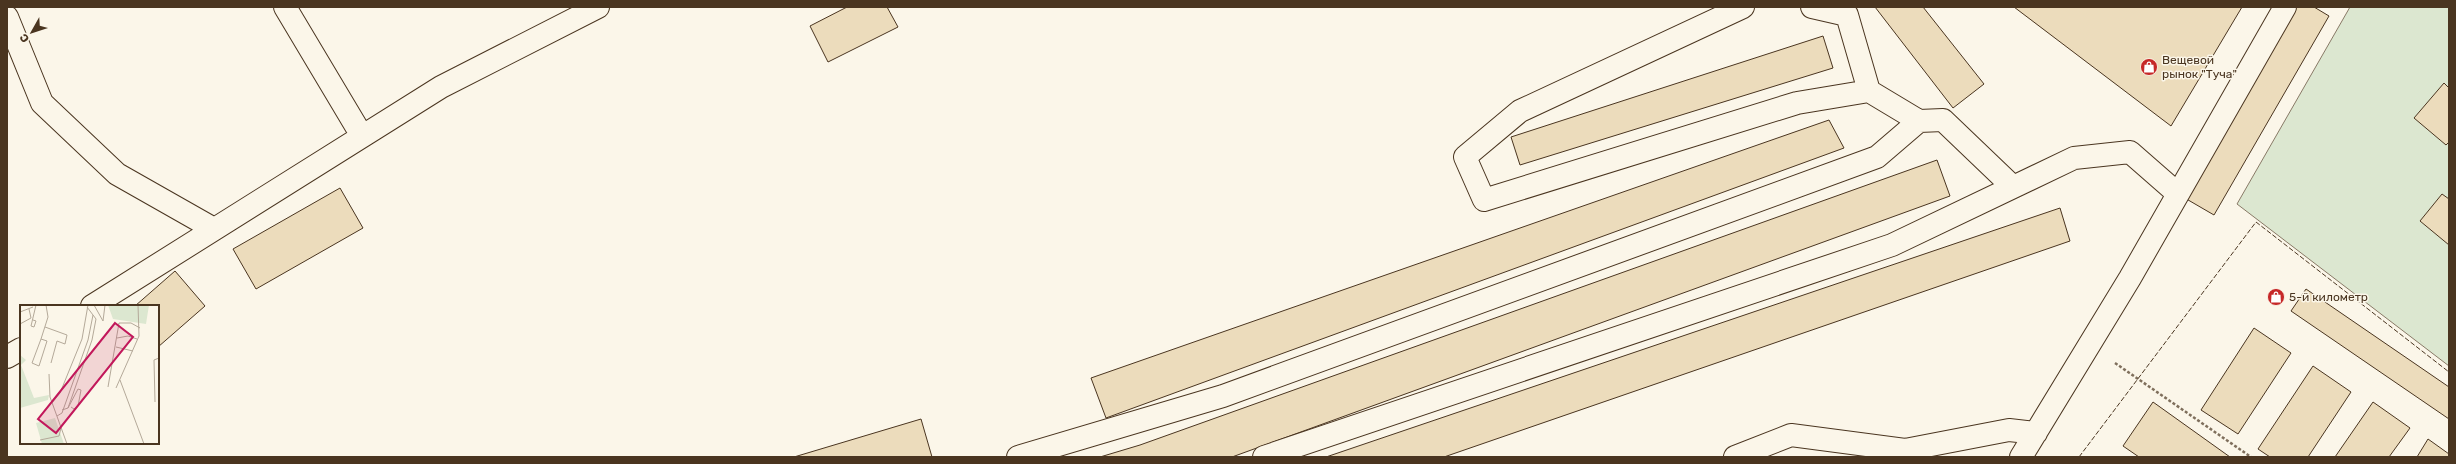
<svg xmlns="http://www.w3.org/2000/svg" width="2456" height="464" font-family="Rubik,sans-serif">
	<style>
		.green { fill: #dce7d0; stroke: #887966 }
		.building { fill: #ecdcbc; stroke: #4a3520 }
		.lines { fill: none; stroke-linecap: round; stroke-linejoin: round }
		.minor-casing { stroke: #4a3520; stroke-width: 24 }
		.path { stroke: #7f6f5c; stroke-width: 2.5; stroke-dasharray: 3 2; stroke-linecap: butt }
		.minor { stroke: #fbf6e9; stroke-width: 22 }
		.fence { stroke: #4a3520; stroke-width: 1; stroke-dasharray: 5 2; stroke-linecap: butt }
		.labels { text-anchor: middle; stroke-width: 3; stroke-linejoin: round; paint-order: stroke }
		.poi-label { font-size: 12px; fill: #4a3520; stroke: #fbf6e9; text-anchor: start }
		.inset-road { fill: none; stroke: #b4a999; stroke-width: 1 }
		.view { fill: #c2185b; fill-opacity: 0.15; stroke: #c2185b; stroke-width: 2 }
		.inset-edge { fill: none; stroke: #4a3520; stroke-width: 2 }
	</style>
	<rect width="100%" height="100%" fill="#fbf6e9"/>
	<!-- green -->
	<path class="green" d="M2350 7H2449V366L2237 204Z"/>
	<!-- building -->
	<path class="building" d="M847 7H887L898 27 828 62 810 26Z
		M1875 7H1923L1984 84 1953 108Z
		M2014 7H2242L2171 126Z
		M2293 7H2314L2329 16 2214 215 2183 197Z
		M1823 36 1833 68 1520 165 1511 137Z
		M2444 83 2449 88V142L2446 145 2414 118Z
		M1829 120 1844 148 1106 418 1091 378Z
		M1937 160 1950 196 1232 457H1100L1140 445Z
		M340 188 363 228 256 289 233 249Z
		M2442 194 2449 199V245L2420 221Z
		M2060 208 2070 241 1444 457H1326Z
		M175 271 205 306 158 347V306H135Z
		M2306 289 2449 387V419L2291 311Z
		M2254 328 2291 353 2238 434 2201 410Z
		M2313 366 2351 392 2308 457H2270L2258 449Z
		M2153 402 2230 457H2139L2123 446Z
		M2373 402 2410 428 2389 457H2335Z
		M921 419 932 457H794Z
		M2428 439 2449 454V457H2417Z"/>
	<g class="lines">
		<!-- minor casing -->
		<g class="minor-casing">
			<path id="minor" d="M285 7 362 136
				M1743 7 1520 111 1465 157 1484 200 1797 103 1869 91 1919 121
				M1812 7 1847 15 1869 91
				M7 17 42 103 117 174 214 229
				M92 306 441 87 598 7
				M7 357 21 349
				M1018 457 1223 396 1877 157 1919 121 1943 120 2013 187
				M1264 457 1892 245 2074 158 2130 152 2178 194
				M1735 457 1791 435 1905 450 2009 430 2036 433
				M2021 457 2130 278 2285 7"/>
		</g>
		<!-- path -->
		<path class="path" d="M2115 363 2251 457"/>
		<!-- minor -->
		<use href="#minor" class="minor"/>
		<!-- fence -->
		<path class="fence" d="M2079 457 2256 222 2449 372"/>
	</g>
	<!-- icons -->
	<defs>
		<g id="shop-disc" transform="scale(0.9)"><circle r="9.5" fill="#c62828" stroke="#fbf6e9"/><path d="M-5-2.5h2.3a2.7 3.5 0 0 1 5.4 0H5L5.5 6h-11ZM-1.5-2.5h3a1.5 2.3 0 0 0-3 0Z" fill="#fff"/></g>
	</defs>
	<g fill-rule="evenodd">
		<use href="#shop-disc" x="2149" y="67"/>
		<use href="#shop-disc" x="2276" y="297"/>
	</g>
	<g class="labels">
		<!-- poi labels -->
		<g class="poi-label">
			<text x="2162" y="64">Вещевой<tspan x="2162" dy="14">рынок "Туча"</tspan></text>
			<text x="2289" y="301">5-й километр</text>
		</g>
	</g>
	<!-- overview -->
	<g transform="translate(20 305)">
		<rect width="139" height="139" fill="#fbf6e9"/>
		<path d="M88 0H129L126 19 93 14ZM0 50 6 55 1 60 14 93 29 90 28 95 0 103ZM35 113 44 139H22L16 118Z" fill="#dce7d0"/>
		<path class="inset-road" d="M74 0 83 16 85 0M0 7 13 2M13 15 16 16 14 22 11 21 16 0M0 19 11 13 9 4M25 22 47 30 45 39 37 36 31 58M97 33 108 31 117 34M21 34 12 58 19 61 27 36 21 34 28 12 26 0M96 42 113 46M29 69 30 92 47 139M100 75 124 139M88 82 99 18H111L120 23M96 83 119 31 118 0M135 97 134 55 139 53M32 98 40 88 62 34 68 0M48 103 58 84 61 85 58 101 54 104 51 102M42 105 48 103 72 35 76 14 73 10M37 111 42 108 68 35 73 10 67 2M20 135 39 131 41 123"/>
		<path class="view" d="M95 18 113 32 36 128 18 114Z"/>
		<rect width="139" height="139" class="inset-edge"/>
	</g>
	<!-- border -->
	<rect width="2456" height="464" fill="none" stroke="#4a3520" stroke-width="16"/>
	<!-- north arrow -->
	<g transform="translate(32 32) rotate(231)" stroke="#fbf6e9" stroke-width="3" paint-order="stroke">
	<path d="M0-3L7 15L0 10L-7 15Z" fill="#4a3520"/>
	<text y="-6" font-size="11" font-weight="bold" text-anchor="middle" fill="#4a3520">С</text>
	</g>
</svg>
